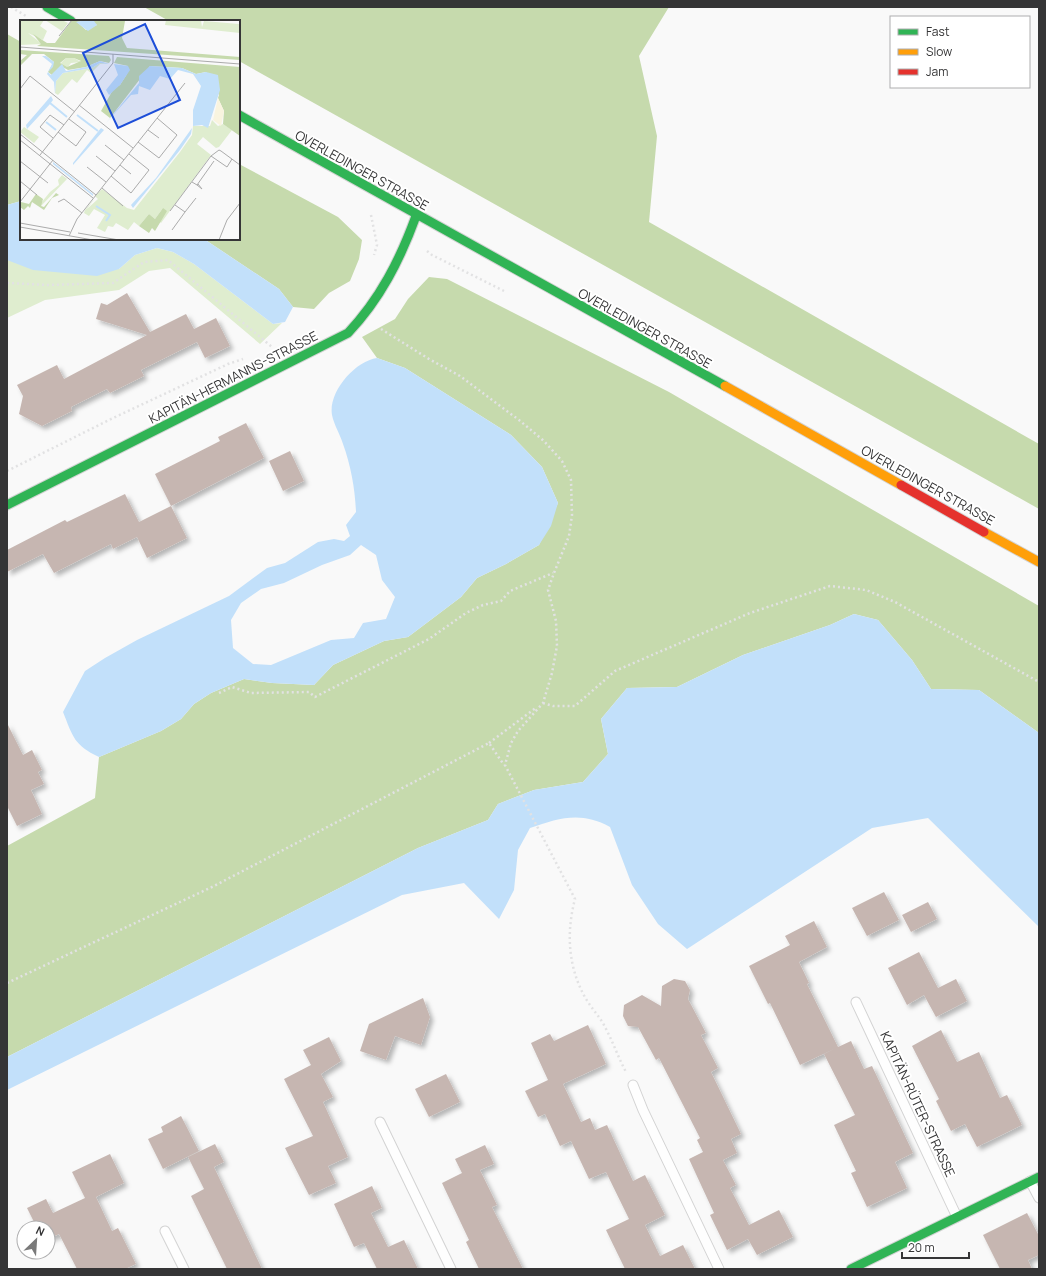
<svg xmlns="http://www.w3.org/2000/svg" width="1046" height="1276" font-family="Manrope,sans-serif">
	<style>
		.green { fill: #dfedcf }
		.forest { fill: #c6daad }
		.water { fill: #c2e0fa; fill-rule: evenodd }
		.building { fill: #c6b6b1; filter: url(#shadow) }
		.lines { fill: none; stroke-linecap: round; stroke-linejoin: round }
		.lane-casing { stroke: #d3d3d3; stroke-width: 11 }
		.fast-casing { stroke: #d3d3d3; stroke-width: 11 }
		.slow-casing { stroke: #d3d3d3; stroke-width: 11 }
		.jam-casing { stroke: #d3d3d3; stroke-width: 11 }
		.path { stroke: #e2e2e3; stroke-width: 2.5; stroke-dasharray: 2 3; stroke-linecap: butt }
		.lane { stroke: #fefefe; stroke-width: 9 }
		.fast { stroke: #30b455; stroke-width: 9 }
		.slow { stroke: #ff9f0a; stroke-width: 9 }
		.jam { stroke: #e5322d; stroke-width: 9 }
		.labels { text-anchor: middle; stroke-width: 4; stroke-linejoin: round; paint-order: stroke }
		.street-label { font-size: 13px; fill: #353536; stroke: #fff }
		.inset-river { fill: none; stroke: #c2e0fa; stroke-width: 2 }
		.inset-road { fill: none; stroke: #ababab; stroke-width: 1 }
		.view { fill: #1d4ed8; fill-opacity: 0.15; stroke: #1d4ed8; stroke-width: 2 }
		.inset-edge { fill: none; stroke: #353536; stroke-width: 2 }
	</style>
	<defs>
		<filter id="shadow"><feDropShadow dx="3.5" dy="3.5" stdDeviation="2" flood-color="#0004"/></filter>
	</defs>
	<rect width="100%" height="100%" fill="#f9f9f9"/>
	<!-- green -->
	<path class="green" d="M157 248 173 252 194 264 273 324 282 323 260 344 170 268 149 271 119 290 45 300 7 318V260L119 269 135 255Z"/>
	<!-- forest -->
	<path class="forest" d="M144 7H669L639 56 657 136 649 222 1039 444V509L239 61V21H169Z
		M7 34 21 42V201L7 205Z
		M239 164 338 217 362 240 359 259 350 281 329 293 314 309 293 307 279 289 204 239H239Z
		M429 277 447 279 669 392 1039 606V733L979 690 931 689 912 660 878 620 854 614 830 625 743 655 677 687 627 688 601 719 608 754 583 782 534 790 498 804 488 820 418 848 7 1057V846L95 798 99 757 161 731 181 719 194 704 211 693 244 679 272 683 314 685 333 665 384 641 408 637 461 597 477 578 506 564 539 545 558 503 542 467 511 435 405 368 377 358 362 337 395 319 408 299Z"/>
	<!-- water -->
	<path class="water" d="M21 201V239H204L279 289 293 307 285 322 273 324 194 264 173 252 157 248 135 255 119 269 97 276 33 270 7 260V205Z
		M377 358 405 368 511 435 542 467 558 503 551 526 539 545 506 564 477 578 461 597 408 637 384 641 333 665 314 685 272 683 244 679 211 693 194 704 181 719 161 731 99 757C74 745 73 737 63 712L85 671 105 658 137 640 229 596 267 568 285 563 318 542 334 539 344 541 350 536 346 525 356 512C355 489 351 466 343 444 340 434 334 425 332 415 328 392 355 361 377 358ZM361 545 376 555 382 580 395 597 386 619 363 623 354 638 331 640 271 665 253 664 233 648 231 620 241 603 261 589 284 583 322 565 350 555Z
		M854 614 878 620 912 660 931 689 979 690 1039 733V927L928 818 872 828 687 949 658 924 632 885 610 827C581 811 559 818 530 828L518 850 514 890 499 919 464 883 402 895 7 1090V1057L418 848 488 820 498 804 534 790 583 782 608 754 601 719 627 688 677 687 743 655 830 625Z"/>
	<!-- building -->
	<path class="building" d="M127 293 150 332 186 314 194 329 216 318 230 346 205 358 197 342 141 370 144 376 110 393 107 389 71 407 72 411 42 426 19 414 23 396 17 385 57 365 64 379 147 335 96 319 101 303 107 305Z
		M246 423 264 458 171 506 155 474 220 441 218 437Z
		M290 451 304 481 283 491 269 461Z
		M125 494 139 522 171 506 187 538 147 558 137 537 113 549 111 544 54 573 43 554 7 572V550L65 520 67 522Z
		M7 723 23 755 32 750 42 770 38 772 44 784 31 790 42 814 17 826 7 806Z
		M884 892 899 920 867 936 852 908Z
		M928 902 937 919 911 932 902 915Z
		M814 921 827 947 799 962 809 983 807 984 838 1047 851 1041 864 1069 872 1066 913 1153 895 1162 907 1188 867 1207 851 1173 856 1171 834 1125 855 1115 824 1054 834 1049 800 1065 770 1003 768 1004 749 966 790 945 785 936Z
		M919 952 938 988 956 979 967 1001 936 1017 924 995 907 1005 888 968Z
		M674 979 685 981 690 990 688 999 706 1033 701 1035 718 1068 711 1072 741 1134 731 1139 737 1153 723 1160 736 1185 730 1188 749 1225 779 1210 793 1237 757 1255 748 1239 727 1250 710 1215 714 1213 689 1159 703 1152 697 1140 700 1138 659 1058 656 1060 638 1027 628 1026 623 1016 624 1005 642 995 661 1006 662 986Z
		M423 998 430 1017 421 1045 395 1036 386 1060 360 1051 369 1024Z
		M588 1025 606 1064 563 1084 581 1122 590 1118 595 1130 607 1125 633 1181 645 1175 665 1215 645 1225 660 1256 683 1245 695 1269H625L606 1230 629 1219 606 1172 589 1179 571 1141 560 1146 545 1114 538 1117 525 1091 548 1080 531 1043 550 1034 554 1041Z
		M941 1030 957 1062 979 1052 1000 1098 1007 1095 1022 1125 977 1147 965 1124 951 1131 936 1101 939 1099 912 1046Z
		M329 1037 341 1061 321 1074 333 1097 323 1102 348 1157 328 1166 336 1183 309 1195 285 1148 313 1136 284 1079 311 1065 303 1050Z
		M446 1074 460 1102 429 1117 415 1089Z
		M181 1116 199 1151 163 1169 148 1139 163 1132 161 1127Z
		M215 1144 224 1162 214 1167 262 1269H227L191 1196 204 1189 188 1157Z
		M485 1145 494 1164 480 1170 497 1205 492 1207 523 1269H479L466 1242 469 1240 442 1183 462 1173 455 1159Z
		M110 1154 124 1183 96 1197 112 1231 118 1228 136 1264 125 1269H77L59 1234 48 1239V1228H37L27 1208 46 1199 53 1213 85 1198 72 1172Z
		M372 1186 382 1208 371 1213 388 1247 404 1240 418 1269H377L364 1243 354 1247 334 1204Z
		M1027 1213 1039 1236V1255L1028 1260 1032 1269H1000L983 1235Z"/>
	<g class="lines">
		<!-- lane casing -->
		<g class="lane-casing">
			<path id="lane" d="M856 1002 957 1217
				M633 1085 643 1110 719 1269
				M380 1122 451 1269
				M1030 1181 1039 1198
				M165 1231 184 1269"/>
		</g>
		<!-- fast casing -->
		<g class="fast-casing">
			<path id="fast" d="M47 7 71 21
				M239 115 725 386
				M7 505 348 333C380 299 400 260 416 216
				M851 1269 1039 1177"/>
		</g>
		<!-- slow casing -->
		<g class="slow-casing">
			<path id="slow" d="M725 386 901 485
				M984 532 1039 562"/>
		</g>
		<!-- jam casing -->
		<g class="jam-casing">
			<path id="jam" d="M901 485 984 532"/>
		</g>
		<!-- path -->
		<path class="path" d="M11 7 26 16
			M371 215 377 245 374 255
			M427 251 432 255 504 291
			M7 283 47 285 113 283 144 262 168 260 272 347
			M381 329 429 359 460 376 519 420 544 441 562 461 571 480 572 515 569 536 554 573 548 590 556 621 557 646 552 673 543 703 518 731 511 743 505 765 575 899C566 933 568 968 586 999 592 1009 600 1017 605 1027 613 1042 618 1057 626 1072
			M7 471 111 419 228 364 243 359
			M219 693 232 687 251 693 309 692 315 697 429 639 466 613 483 605 501 601 510 591 553 573
			M543 703 553 706H575L615 671 750 613 830 586 866 590 895 602 1039 682
			M489 743 537 707
			M7 983 212 887 489 743 504 765"/>
		<!-- lane -->
		<use href="#lane" class="lane"/>
		<!-- fast -->
		<use href="#fast" class="fast"/>
		<!-- slow -->
		<use href="#slow" class="slow"/>
		<!-- jam -->
		<use href="#jam" class="jam"/>
	</g>
	<g class="labels">
		<!-- street labels -->
		<g class="street-label">
			<text transform="translate(362 170) rotate(29)" y="5">OVERLEDINGER STRASSE</text>
			<text transform="translate(645 328) rotate(29)" y="5">OVERLEDINGER STRASSE</text>
			<text transform="translate(233 377) rotate(-27)" y="5">KAPITÄN-HERMANNS-STRASSE</text>
			<text transform="translate(928 485) rotate(29)" y="5">OVERLEDINGER STRASSE</text>
			<text transform="translate(918 1104) rotate(65)" y="5">KAPITÄN-RÜTER-STRASSE</text>
		</g>
	</g>
	<!-- overview -->
	<g transform="translate(20 20)">
		<rect width="220" height="220" fill="#f9f9f9"/>
		<path d="M0 0H24L20 6 27 11 23 20 8 13 22 24 0 25ZM25 0H42L48 3 42 11ZM146 0H181L182 7 184 1 219 4 220 13 145 5ZM46 38H54L61 42 51 43 47 48 40 44ZM80 43 88 44H80L71 53 67 50 57 63 52 59 38 75 35 73 36 61 43 53 72 48ZM192 100 198 106 203 104 212 110 199 127 196 128 183 117 177 124 191 135 141 203 139 201 143 188 135 199 129 194 119 206 114 202 108 210 96 203 93 207 88 206 85 212 77 208 85 195 74 189 69 196 64 193 65 190 75 178 67 189 78 179 75 176 82 169 107 188 114 190 160 132 172 115 173 106H190ZM4 107 19 117 14 123 0 112ZM42 155 47 159 21 186V183L30 172 39 165 38 160Z" fill="#dfedcf"/>
		<path d="M52 0 105 1 102 18 107 28 220 37V40L17 26 21 24 13 14 27 23H35ZM67 0 70 1 77 5 66 10 57 2ZM0 30 89 36 91 40 89 43 80 41 66 47 48 50 41 46 32 55 28 52 34 42 24 34H12L0 46V41L7 35 0 34ZM46 38H54L61 41 47 47 40 43ZM97 37 220 47V116L203 104 204 91 198 78 199 75 186 52 176 54 162 48 130 46 90 98 81 91 94 68 100 65 107 54 108 46 94 43ZM36 173 39 175 32 178 24 190 12 182 10 188 8 186 4 190 0 187 1 182 9 184 16 174 23 179 21 186 24 187ZM143 188 147 191 135 211 132 208 129 213 119 206 129 194 135 199Z" fill="#c6daad" fill-rule="evenodd"/>
		<path d="M198 78 204 91 201 106 193 100Z" fill="#f9f4df"/>
		<path d="M67 0 74 1 77 5 68 11 56 2ZM22 36H26L34 42 33 47 28 52 31 55 42 44 46 51 66 47 80 41 89 44 80 43 72 48 43 53 36 61 35 74 34 62 27 54 32 44ZM94 44 108 46 110 50 100 65 89 75 86 70 98 55ZM130 46 162 48 176 54 186 52 198 55 200 70 188 108 182 105 173 106V90L181 66 173 54 158 50 150 59 140 56 130 70 119 66 118 74 111 75 86 103 119 63V56ZM31 76 33 80 30 84 7 109 6 105ZM81 108 84 110 53 145V143ZM172 108 171 114 160 130 113 188 111 185 136 158ZM33 142 73 174V176L33 144Z" fill="#c2e0fa"/>
		<path class="inset-river" d="M30 83 47 97M57 95 78 111M26 102 36 110M76 186 90 195 86 201"/>
		<path class="inset-road" d="M39 16 52 0M0 27 220 44M0 69 10 56 55 92M59 85 113 128M128 110 139 118M38 112 56 126 66 112 49 99M0 114 76 175M33 118 20 107 30 95 44 105M0 120 73 178M118 122 139 138 157 115 137 98M85 125 104 140M20 135 93 43V34M76 136 95 151M212 139 207 147 191 136 199 130 201 131 220 145M0 141 28 163M100 145 111 154M67 147 86 162M91 156 111 173 129 150 109 134M0 161 17 175M172 162 177 165 194 141M177 165 182 169 178 164M82 168 103 186M0 182 33 140M38 182 44 179 62 193M150 191 191 136M165 192 176 178M0 203 50 212M0 207 73 220M152 210 165 192 155 185M58 213 99 220M49 216 57 199 165 63M199 220 207 200 220 183"/>
		<path class="view" d="M125 4 160 80 98 108 63 33Z"/>
		<rect width="220" height="220" class="inset-edge"/>
	</g>
	<!-- border -->
	<rect width="1046" height="1276" fill="none" stroke="#353536" stroke-width="16"/>
	<!-- legend -->
	<rect x="890" y="16" width="140" height="72" fill="#ffffff" stroke="#aeaeaf"/>
	<rect x="898" y="29" width="20" height="6" fill="#30b455" stroke="#aeaeaf"/>
	<text x="926" y="36" font-size="12" fill="#353536">Fast</text>
	<rect x="898" y="49" width="20" height="6" fill="#ff9f0a" stroke="#aeaeaf"/>
	<text x="926" y="56" font-size="12" fill="#353536">Slow</text>
	<rect x="898" y="69" width="20" height="6" fill="#e5322d" stroke="#aeaeaf"/>
	<text x="926" y="76" font-size="12" fill="#353536">Jam</text>
	<!-- north arrow -->
	<g transform="translate(36 1240) rotate(25)"><circle r="19" fill="#ffffff" stroke="#aeaeaf"/>
	<path d="M0-3L7 15L0 10L-7 15Z" fill="#7a7a7a"/>
	<text y="-6" font-size="11" font-weight="bold" text-anchor="middle" fill="#353536">N</text>
	</g>
	<!-- scale -->
	<path d="M902 1252v6h67v-6" fill="none" stroke="#353536" stroke-width="2"/>
	<text x="908" y="1252" font-size="12" fill="#353536" stroke="#ffffff" stroke-width="3" paint-order="stroke">20 m</text>
</svg>
